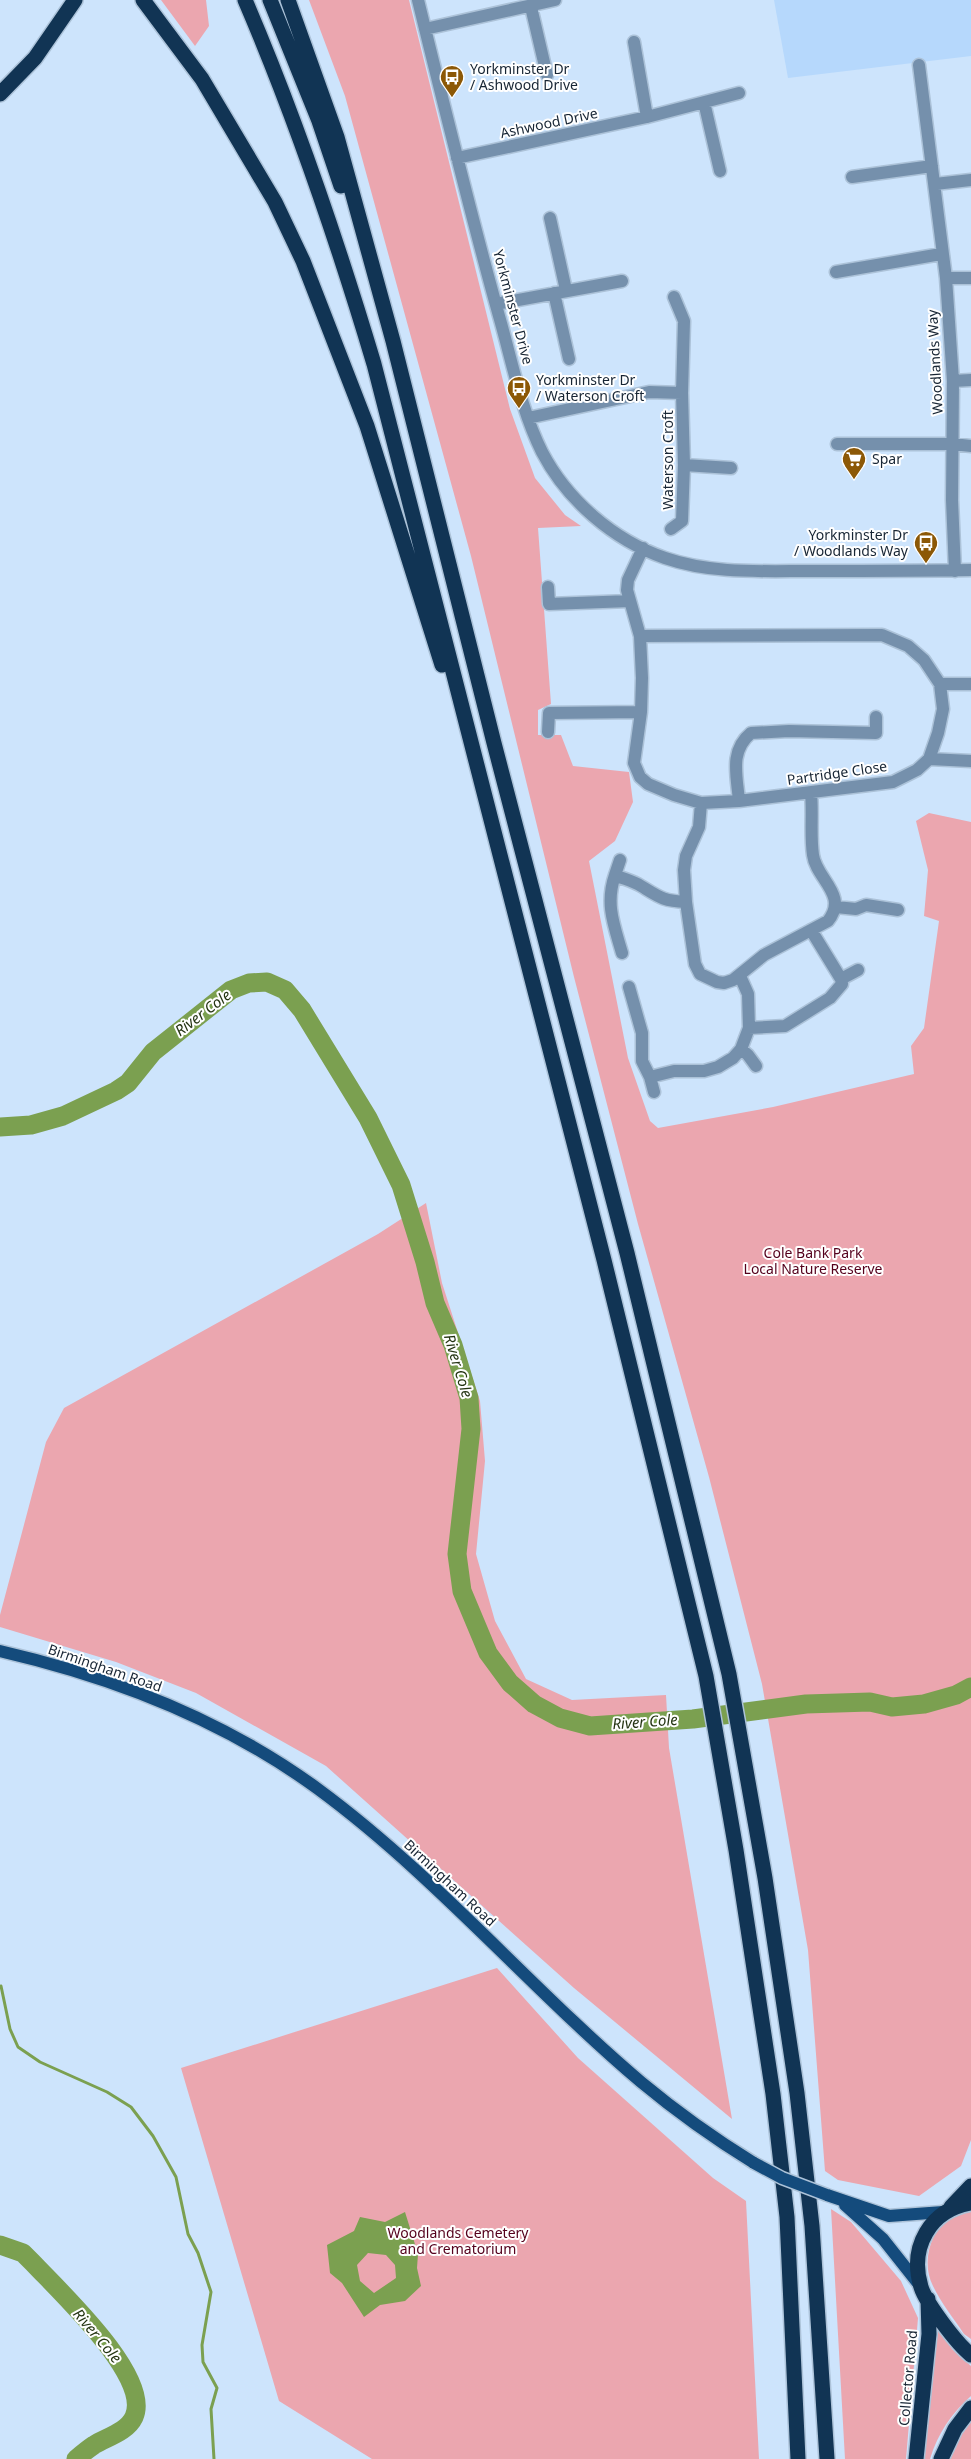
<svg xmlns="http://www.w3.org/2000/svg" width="971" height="2459" font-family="'Noto Sans',sans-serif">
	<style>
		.built { fill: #b6d8fc }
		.green { fill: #eba6af }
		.water { fill: #7ba050; fill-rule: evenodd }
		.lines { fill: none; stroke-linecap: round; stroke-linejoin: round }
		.stream { stroke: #7ba050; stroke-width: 3 }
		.river { stroke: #7ba050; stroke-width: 19 }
		.minor-casing { stroke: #acc2d8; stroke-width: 15 }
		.major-casing { stroke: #acc2d8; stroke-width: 15 }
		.highway-casing { stroke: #acc2d8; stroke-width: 18 }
		.minor { stroke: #7590ac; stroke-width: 12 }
		.major { stroke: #144b7c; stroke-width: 12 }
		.highway { stroke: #113454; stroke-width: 15 }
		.major-bridge-casing { stroke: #acc2d8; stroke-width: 15; stroke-linecap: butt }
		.major-bridge { stroke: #144b7c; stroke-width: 12 }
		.labels { text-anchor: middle; stroke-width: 4; stroke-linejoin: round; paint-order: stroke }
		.poi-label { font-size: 14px; fill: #172534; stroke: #fff; text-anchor: start }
		.street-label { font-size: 14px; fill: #172534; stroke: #fff }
		.park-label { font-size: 14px; fill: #54001c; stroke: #fff }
		.water-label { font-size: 15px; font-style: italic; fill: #243412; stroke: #fff }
	</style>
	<rect width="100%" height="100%" fill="#cde4fc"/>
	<!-- built -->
	<path class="built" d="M774 0H971V56L788 78Z"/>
	<!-- green -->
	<path class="green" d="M161 0H206L209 26 195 46Z
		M309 0H409L510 409 535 478 565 515 581 526 538 528 551 704 538 710V735H561L573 766 629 772 633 802 615 841 589 861 628 1058 650 1121 658 1128 773 1107 914 1074 911 1046 924 1028 939 921 924 916 928 870 916 821 929 813 971 822V2140L961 2166 919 2196 838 2180 825 2171 808 1950 762 1684 709 1477 638 1224 574 977 471 556 345 96Z
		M426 1203 442 1283 480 1401 485 1461 476 1554 495 1621 526 1679 572 1700 666 1695 669 1748 732 2119 574 1988 326 1766 196 1693 116 1662 0 1627V1615L46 1442 64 1408 378 1234Z
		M497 1968 578 2058 713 2178 746 2201 759 2459H372L279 2401 181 2068Z
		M971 2208V2339L964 2334C954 2319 941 2303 933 2286 921 2263 930 2232 950 2216 955 2212 965 2211 971 2208Z
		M831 2209 851 2222 901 2281 918 2318 906 2459H845Z
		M936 2327 952 2349 971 2366V2396C951 2414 938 2433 930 2459H922Z
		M971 2420V2459H950L960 2434Z"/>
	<!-- water -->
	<path class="water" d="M405 2212 418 2254 417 2268 421 2286 405 2301 380 2305 364 2317 342 2283 330 2273 327 2245 354 2231 360 2217 385 2222ZM368 2253 386 2255 395 2265 396 2278 374 2293 360 2281 357 2265Z"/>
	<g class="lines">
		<!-- stream -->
		<path class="stream" d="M1 1986 10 2029 18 2047 40 2062 107 2092 131 2107 153 2136 176 2177 188 2234 198 2253 211 2292 202 2345 203 2362 217 2388 211 2409 214 2459"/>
		<!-- river -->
		<path class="river" d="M0 1127 31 1125 63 1116 116 1091 128 1083 153 1052 231 990 249 983 267 982 285 990 302 1010 368 1118 401 1185 425 1262 435 1303 453 1345 469 1398 471 1429 457 1554 462 1591 488 1653 510 1683 534 1704 560 1718 590 1726 693 1719 806 1704 870 1702 892 1707 924 1704 956 1695 971 1687
			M0 2245 23 2253 33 2263C59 2291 152 2377 134 2417 127 2432 107 2437 94 2445 88 2449 82 2454 76 2459"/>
		<!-- minor casing -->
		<g class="minor-casing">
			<path id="minor" d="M418 0C444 106 470 212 499 316 512 361 521 410 542 452 567 500 613 540 665 558 711 574 762 571 810 571 864 571 917 571 971 570
				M531 7 547 75
				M425 29 555 0
				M634 42 647 117
				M919 65 946 278 953 381 952 500 955 571
				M704 102 720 171
				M457 158 647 117 739 93
				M852 177 932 166
				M935 184 971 180
				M550 218 566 290
				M836 272 941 254
				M946 278H971
				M554 293 569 359
				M674 297 684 321 682 393
				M496 304 622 281
				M953 381 971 380
				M528 418 649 392 682 393 684 465 682 521 671 529
				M837 444H953L971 446
				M684 465 731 468
				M548 587 549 604 630 601
				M640 636 882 635 908 646 924 660 940 684 943 709 938 733 929 759 917 770 893 782 739 801 701 803 674 795 648 784 640 777 634 763 641 712 642 678 640 636 627 590 628 580 643 548
				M940 684H971
				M548 732 549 713 641 712
				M929 759 971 761
				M739 801C737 776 729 751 751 733L789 731 876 733V717
				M701 803 699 827 686 856 684 870 686 902 695 964 700 974 717 982 724 983 733 980 764 955 828 921C849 895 816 879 813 855 810 835 813 813 811 793
				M615 875 620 860
				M836 907 856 909 866 905 898 910
				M622 953C614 925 605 904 615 875 624 879 633 881 641 886 659 897 663 901 686 902
				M841 979 858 970
				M629 987 642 1033V1061L650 1077 674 1071H704L718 1067 733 1058 741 1049 749 1028 748 994 740 976
				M749 1028 785 1026 830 998 842 984 841 979 811 930
				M741 1049 748 1055 756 1066
				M650 1077 654 1092"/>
		</g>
		<!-- major casing -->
		<g class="major-casing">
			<path id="major" d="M0 1651C113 1677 224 1720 318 1789 435 1875 530 1988 641 2082 677 2112 715 2139 754 2163
				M827 2195 889 2216 943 2212
				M845 2205 883 2239 921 2287"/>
		</g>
		<!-- highway casing -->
		<g class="highway-casing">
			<path id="highway" d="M143 0 202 79 275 202 303 261 367 426 442 665
				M245 0C296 119 337 240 374 364L604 1260 706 1676 736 1850 773 2094 787 2217 798 2459
				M270 0 319 121 341 186
				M288 0 337 137 393 341 494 743 627 1253 729 1674 765 1878 797 2093 812 2226 827 2459
				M0 94 35 58 75 0
				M971 2203C930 2210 909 2247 921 2287 926 2303 957 2344 971 2355
				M951 2207 971 2186
				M916 2459 929 2334 928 2299
				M941 2459 955 2429 971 2408"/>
		</g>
		<!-- minor -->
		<use href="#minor" class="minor"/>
		<!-- major -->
		<use href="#major" class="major"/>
		<!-- highway -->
		<use href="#highway" class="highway"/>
		<!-- major-bridge casing -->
		<g class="major-bridge-casing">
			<path id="major-bridge" d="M754 2163 782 2178 827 2195"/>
		</g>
		<!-- major-bridge -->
		<use href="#major-bridge" class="major-bridge"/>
	</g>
	<!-- icons -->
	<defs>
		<g id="bus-pin" transform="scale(1.25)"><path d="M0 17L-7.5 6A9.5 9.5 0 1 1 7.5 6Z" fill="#8c5806" stroke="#fff"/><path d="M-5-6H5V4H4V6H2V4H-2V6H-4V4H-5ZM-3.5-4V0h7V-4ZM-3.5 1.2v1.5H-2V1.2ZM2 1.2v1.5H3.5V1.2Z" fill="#fff"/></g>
		<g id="supermarket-pin" transform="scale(1.25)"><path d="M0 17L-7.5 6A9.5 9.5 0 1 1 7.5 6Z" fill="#8c5806" stroke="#fff"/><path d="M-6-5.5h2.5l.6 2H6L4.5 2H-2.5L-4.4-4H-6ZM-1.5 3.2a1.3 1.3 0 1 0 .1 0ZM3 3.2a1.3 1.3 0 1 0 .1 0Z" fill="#fff"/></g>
	</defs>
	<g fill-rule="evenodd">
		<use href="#bus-pin" x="452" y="77"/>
		<use href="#bus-pin" x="519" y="388"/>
		<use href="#supermarket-pin" x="854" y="459"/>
		<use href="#bus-pin" x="926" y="543"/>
	</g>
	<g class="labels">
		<!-- poi labels -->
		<g class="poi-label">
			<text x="470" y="74">Yorkminster Dr<tspan x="470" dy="16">/ Ashwood Drive</tspan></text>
			<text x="536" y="385">Yorkminster Dr<tspan x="536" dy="16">/ Waterson Croft</tspan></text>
			<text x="872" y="464">Spar</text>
			<text x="908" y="540" text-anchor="end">Yorkminster Dr<tspan x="908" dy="16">/ Woodlands Way</tspan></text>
		</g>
		<!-- street labels -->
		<g class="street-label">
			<text transform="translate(549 123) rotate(-12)" y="5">Ashwood Drive</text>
			<text transform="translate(513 307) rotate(75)" y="5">Yorkminster Drive</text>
			<text transform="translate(935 362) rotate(-93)" y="5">Woodlands Way</text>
			<text transform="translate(668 460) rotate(-90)" y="5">Waterson Croft</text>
			<text transform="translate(837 773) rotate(-8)" y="5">Partridge Close</text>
			<text transform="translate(105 1668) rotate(19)" y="5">Birmingham Road</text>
			<text transform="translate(450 1883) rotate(43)" y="5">Birmingham Road</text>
			<text transform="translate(908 2378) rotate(-85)" y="5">Collector Road</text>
		</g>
		<!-- park labels -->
		<g class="park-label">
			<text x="813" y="1258">Cole Bank Park<tspan x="813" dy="16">Local Nature Reserve</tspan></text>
			<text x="458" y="2238">Woodlands Cemetery<tspan x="458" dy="16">and Crematorium</tspan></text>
		</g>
		<!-- water labels -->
		<g class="water-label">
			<text transform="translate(203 1013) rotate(-37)" y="5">River Cole</text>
			<text transform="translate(458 1366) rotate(73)" y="5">River Cole</text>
			<text transform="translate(645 1722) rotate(-4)" y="5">River Cole</text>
			<text transform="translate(97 2336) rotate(50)" y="5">River Cole</text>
		</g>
	</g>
</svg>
